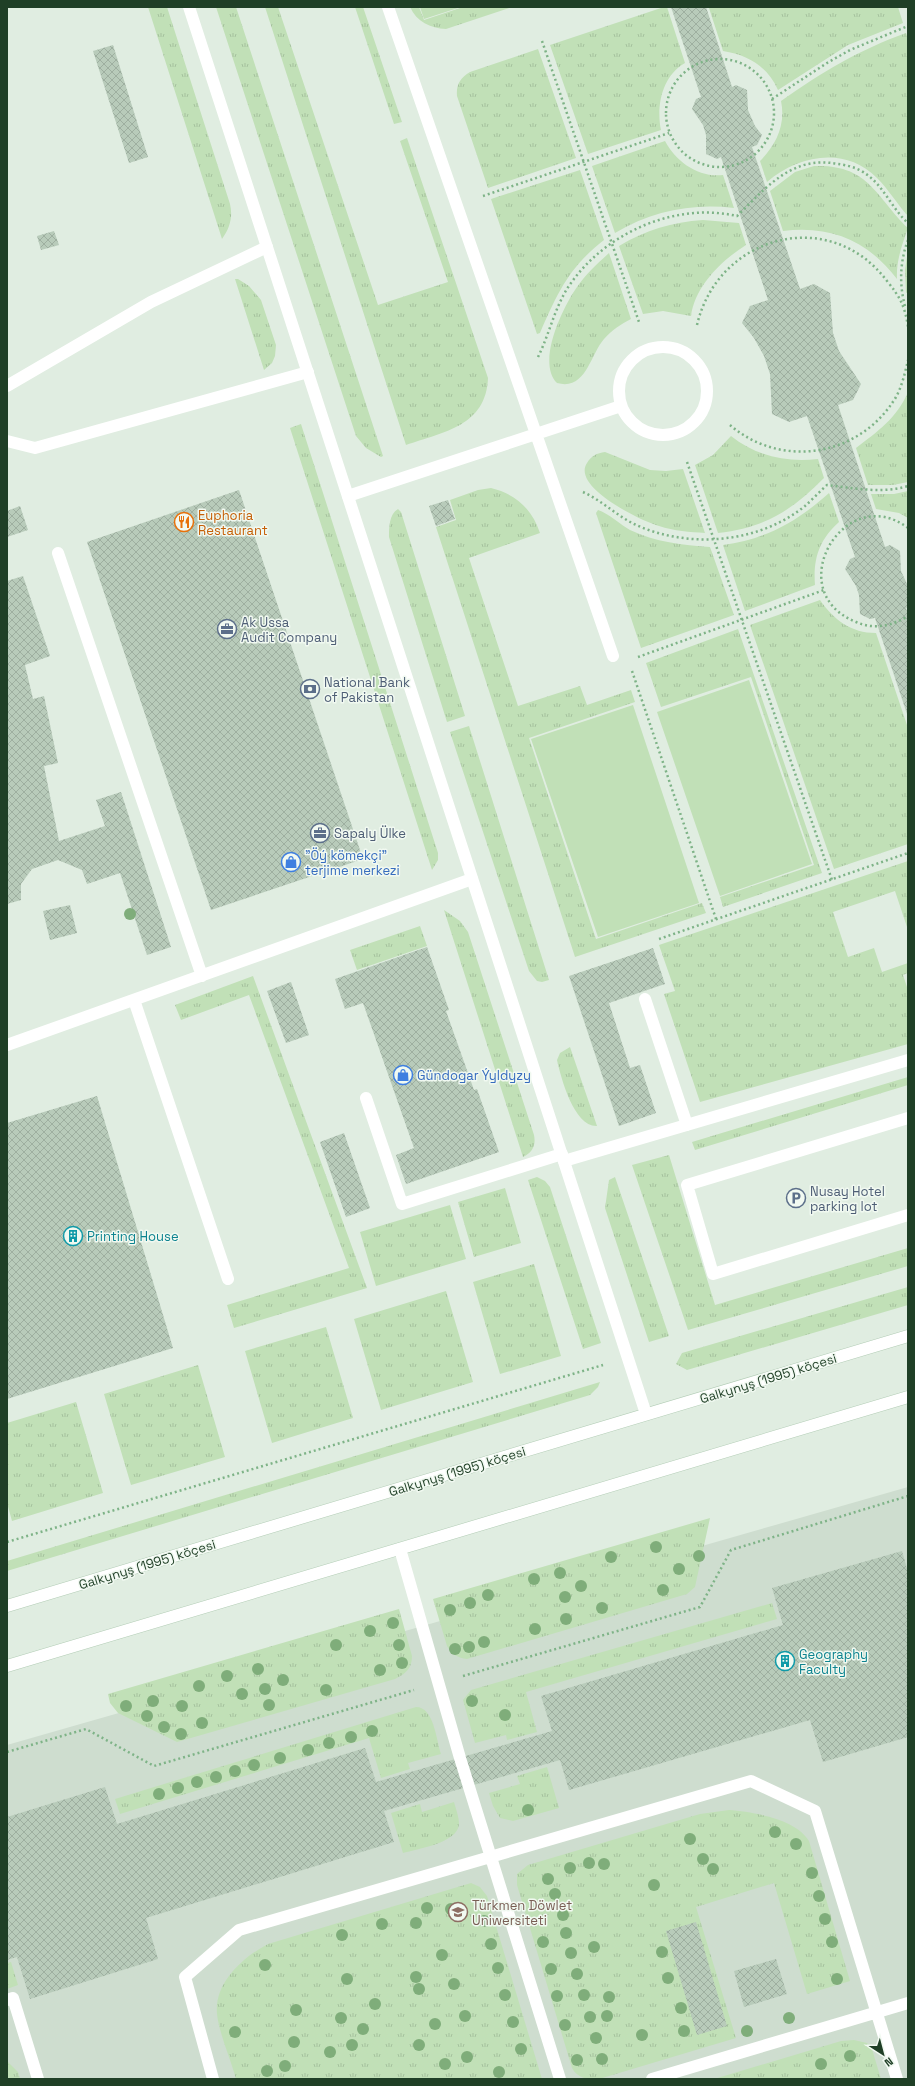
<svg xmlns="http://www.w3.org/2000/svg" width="915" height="2086" font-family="'Space Grotesk',sans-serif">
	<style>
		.built { fill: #ceddcf }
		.grass { fill: url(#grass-tufts) }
		.garden { fill: #c1e0b7 }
		.building { fill: url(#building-cross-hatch) }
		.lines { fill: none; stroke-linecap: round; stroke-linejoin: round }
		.secondary-casing { stroke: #b3cdb6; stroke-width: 13 }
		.path { stroke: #7eb387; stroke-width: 2.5; stroke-dasharray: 2 3; stroke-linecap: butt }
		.service { stroke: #fff; stroke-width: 12 }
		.minor { stroke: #fff; stroke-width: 12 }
		.secondary { stroke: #fff; stroke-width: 12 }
		.tree { fill: #7fad7a }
		.labels { text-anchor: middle; stroke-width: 3; stroke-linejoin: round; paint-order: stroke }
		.food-label { font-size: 13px; fill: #c56008; stroke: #f1f9f1; text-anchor: start }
		.service-label { font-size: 13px; fill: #4e5e75; stroke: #f1f9f1; text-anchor: start }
		.shop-label { font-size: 13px; fill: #366cbe; stroke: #f1f9f1; text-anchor: start }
		.culture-label { font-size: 13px; fill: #0d838f; stroke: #f1f9f1; text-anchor: start }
		.street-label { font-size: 13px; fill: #1f3f26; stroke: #f1f9f1 }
		.education-label { font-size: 13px; fill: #785e54; stroke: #f1f9f1; text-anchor: start }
	</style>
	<defs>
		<pattern id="grass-tufts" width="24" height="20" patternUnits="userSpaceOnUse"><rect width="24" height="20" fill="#c1e0b7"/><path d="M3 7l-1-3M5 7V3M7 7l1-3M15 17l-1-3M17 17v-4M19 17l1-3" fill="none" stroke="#a5c19d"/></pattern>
		<pattern id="building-cross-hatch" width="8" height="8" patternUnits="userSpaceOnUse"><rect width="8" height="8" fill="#b8cbba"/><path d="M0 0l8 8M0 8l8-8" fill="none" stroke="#9eafa0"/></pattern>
	</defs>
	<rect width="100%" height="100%" fill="#e0ede1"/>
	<!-- built -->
	<path class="built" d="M908 1487V2079H7V1745Z"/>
	<!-- grass -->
	<path class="grass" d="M148 7H167L230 204C233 217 230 228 222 239Z
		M216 7H236L383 456 381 457 366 448 356 436Z
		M265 7H278L378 305 448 282 400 141 407 138 488 378C486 426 444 432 406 445Z
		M355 7H363L402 122 394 124Z
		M410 7H419L424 20 463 7H512L446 29C430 28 417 22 410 7Z
		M664 7H667L685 63C662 76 656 106 661 130L588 154 550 45Z
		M711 7H898L903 23 848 45 778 90C767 66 748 55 723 51L709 8Z
		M906 33 908 38V216C897 204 889 190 877 178 845 146 799 155 767 182L760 161C776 145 786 125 781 101 822 72 859 50 906 33Z
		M538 49 576 158 488 188 457 96C456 85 460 78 470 72Z
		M665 141C676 162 699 178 723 175L734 208C692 203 652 211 615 233L592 166Z
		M814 166C869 164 875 196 908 228 902 245 896 261 897 279 868 241 831 225 783 231L770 191 795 172Z
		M580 170 604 240C569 267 557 294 540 333L537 334 491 199Z
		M703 220 739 223 746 245C722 260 695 286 691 316L663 311 643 314 619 246C646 230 672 222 703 220Z
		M908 250V292L906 293 905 270Z
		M609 253 631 319C621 324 612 330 604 339 590 355 586 391 557 383 536 362 563 307 577 287 586 274 597 264 609 253Z
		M235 279H238L249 286 261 300 276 345 275 356 272 363 264 370Z
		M908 392V482L893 485H868L856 448C877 432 897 418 908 392Z
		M301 424 438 853V860L432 870 290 428Z
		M731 436C756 456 787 463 818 459L824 478C791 511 766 527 718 533L695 465 713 455Z
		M605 452 650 470 666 471 683 469 705 533C690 532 674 531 659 526 641 521 571 487 587 463 591 456 597 453 605 452Z
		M491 488C516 494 532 509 540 533L469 558 518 706 580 686 587 705 631 690 635 702 529 738 596 939 702 903 706 913 575 957 436 527 456 520 450 500 478 490Z
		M908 491V518L899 513 876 509 871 494H894Z
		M829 493 839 522C819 540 813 559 815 585L745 611 723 545C765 540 798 521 829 493Z
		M398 509 401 512 465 716 447 722 389 537C389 528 389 514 398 509Z
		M598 510C608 513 621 525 630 530 655 542 683 545 710 547L734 615 641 648 596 513Z
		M820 600C834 620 851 633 876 633L908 728V844L834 869 750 625Z
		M738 629 822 873 723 907 720 897 814 865 751 677 661 707 646 663Z
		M469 726 549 980 542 982 537 981 529 971 450 732Z
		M908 861V930L895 891 833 912 848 957 874 948 882 972 908 963V973L903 975 908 990V1044L700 1102 664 994 675 991 659 945Z
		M444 910 460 921 468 932 534 1135C536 1145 533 1152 523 1157Z
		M420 926 427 946 357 970 350 950Z
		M253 976 367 1288 234 1328 227 1305 349 1268 249 995 181 1020 175 1005Z
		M570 1047 597 1126C574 1127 561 1078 557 1060L560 1053Z
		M908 1077V1085L695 1150 692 1142Z
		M669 1155 715 1305 908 1248V1266L688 1330 632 1165Z
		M537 1177 545 1181 550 1187 601 1343 583 1349 528 1180Z
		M615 1177 669 1336 649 1342 605 1208 609 1180Z
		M505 1188 521 1243 474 1257 458 1202Z
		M450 1205 466 1259 376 1286 360 1232Z
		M534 1264 561 1356 500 1374 473 1282Z
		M908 1287V1305L687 1370 676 1364 682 1353Z
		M446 1291 473 1382 381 1410 354 1319Z
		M326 1327 353 1418 272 1443 245 1351Z
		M198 1365 225 1457 131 1485 104 1394Z
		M600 1382 598 1387 590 1395 7 1571V1561Z
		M76 1402 103 1493 12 1521 7 1503V1423Z
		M710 1518 695 1587 687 1594 467 1659C458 1658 451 1654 447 1646L433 1599Z
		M772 1603 777 1619 526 1692 537 1732 507 1740 506 1735 475 1743 463 1700 471 1690Z
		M399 1609 412 1656C412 1669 405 1674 395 1679L177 1742 118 1713 110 1703 108 1694Z
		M416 1707C434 1707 436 1739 441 1754L408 1763 410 1769 381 1778 369 1738 120 1814 115 1799Z
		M547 1767 559 1808 513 1821 500 1818 493 1806 489 1793 520 1784 517 1776Z
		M454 1802C456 1809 459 1817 459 1824 458 1843 417 1849 403 1853L391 1813 420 1804 422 1812Z
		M729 1810C754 1812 796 1819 809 1841L850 1981 807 1994 774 1883 696 1907 736 2038 599 2079C587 2079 578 2079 572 2068L517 1885V1874L528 1865 700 1814Z
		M471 1883 480 1887 487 1896 542 2079H236C231 2060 219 2033 217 2014 214 1983 243 1957 268 1944Z
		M11 1962 18 1985 7 1989V1963Z
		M854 2040 867 2043 872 2049 881 2079H714L841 2041Z
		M7 2061 18 2072 20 2079H7Z"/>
	<!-- garden -->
	<path class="garden" d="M420 7H461L424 19Z
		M749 680 812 864 720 896 657 712Z
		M633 705 699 903 598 937 531 739Z"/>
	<!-- building -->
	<path class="building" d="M671 7H706L732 87 736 85 747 90 748 110 755 126 762 135 757 145 752 147 800 289 814 284 830 293 833 333 839 351 861 384 853 400 838 405 885 547 890 545 900 551 901 571 908 586V607L906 608 908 615V717L875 618 870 619 860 614 859 595 856 586 845 569 850 559 855 557 807 416 789 422 772 414 770 374 764 356 754 338 742 323 750 306 768 300 721 157 717 159 706 154V135L703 125 692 109 696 99 701 97Z
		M113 45 148 157 129 163 93 51Z
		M54 231 59 245 41 250 37 236Z
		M239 490 363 859 211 910 87 542Z
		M448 500 455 519 436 526 429 506Z
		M20 506 28 530 7 537V511Z
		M23 576 50 656 25 665 33 699 44 696 58 763 44 766 59 841 105 826 96 800 121 792 171 947 147 955 120 873 87 884 82 870 58 860 32 869 21 884V900L7 904V581Z
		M70 905 77 933 50 940 43 911Z
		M427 947 449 1010 446 1011 474 1090 477 1089 499 1152 406 1184 396 1155 414 1148 363 1003 345 1009 335 979Z
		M653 948 665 984 609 1003 630 1068 640 1065 656 1113 619 1126 569 976Z
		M291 982 309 1035 286 1043 267 991Z
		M97 1096 173 1348 7 1399V1123Z
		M344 1133 370 1208 346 1217 320 1142Z
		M902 1551 908 1572V1737L823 1762 810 1720 569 1790 560 1760 384 1811 394 1842 146 1918 158 1959 30 1999 17 1957 7 1960V1817L105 1787 117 1824 365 1748 376 1782 552 1731 541 1696 783 1625 772 1588Z
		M696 1922 727 2026 697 2035 666 1931Z
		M776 1959 787 1994 744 2007 734 1971Z"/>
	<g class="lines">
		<!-- secondary casing -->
		<g class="secondary-casing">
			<path id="secondary" d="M7 1606 908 1336
				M7 1666 908 1397"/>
		</g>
		<!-- path -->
		<path class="path" d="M542 41 639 322
			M666 113a54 54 0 1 1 108 0a54 54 0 1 1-108 0Z
			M772 99 827 63 850 50 908 26
			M483 196 669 133
			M905 306C899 284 900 261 908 240
			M697 325C718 235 830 205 887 281 900 297 905 306 908 327
			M538 357C550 333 555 305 571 283 607 232 676 202 737 216 767 187 792 155 838 164 847 165 858 168 866 174 884 186 892 209 908 223
			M730 425C782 470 861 456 896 397 902 386 905 373 908 360
			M687 462 832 880
			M583 492C601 500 616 515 634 524 687 549 758 544 805 506 812 500 819 492 827 485 853 488 882 494 908 486
			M908 528C845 480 779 591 856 622 874 630 892 626 908 616
			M638 657 824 590
			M632 671 716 919
			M659 939 908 853
			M7 1542 603 1365
			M463 1676 700 1607 731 1550 908 1496
			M7 1752 86 1729 154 1766 414 1690"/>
		<!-- service -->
		<path class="service" d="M388 7 613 656
			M619 391a44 44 0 1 1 88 0a44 44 0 1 1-88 0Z
			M7 386 151 302 267 247
			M7 441 35 448 308 372
			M348 496 621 406
			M58 553 202 976
			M645 999 687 1125
			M134 1000 228 1279
			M7 1045 472 879
			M366 1098 402 1204 562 1154
			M908 1118 687 1185 713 1274 908 1215
			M564 1161 908 1060
			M400 1549 460 1758 560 2079
			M7 2000 13 1998 38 2079
			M213 2079 185 1977 239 1930 751 1781 815 1811 897 2079
			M652 2079 908 2003"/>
		<!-- minor -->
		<path class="minor" d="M189 7 646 1414"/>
		<!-- secondary -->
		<use href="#secondary" class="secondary"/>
	</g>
	<!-- trees -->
	<g class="tree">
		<circle cx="130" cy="914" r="6"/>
		<circle cx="656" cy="1547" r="6"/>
		<circle cx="699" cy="1556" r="6"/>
		<circle cx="611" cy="1557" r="6"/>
		<circle cx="679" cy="1569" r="6"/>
		<circle cx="560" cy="1573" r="6"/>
		<circle cx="534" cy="1579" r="6"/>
		<circle cx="581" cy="1586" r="6"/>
		<circle cx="663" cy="1590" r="6"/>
		<circle cx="488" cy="1595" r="6"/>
		<circle cx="565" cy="1597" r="6"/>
		<circle cx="470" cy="1603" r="6"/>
		<circle cx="602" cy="1608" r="6"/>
		<circle cx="450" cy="1610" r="6"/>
		<circle cx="566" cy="1619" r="6"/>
		<circle cx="393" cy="1623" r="6"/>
		<circle cx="535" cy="1629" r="6"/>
		<circle cx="370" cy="1631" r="6"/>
		<circle cx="484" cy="1642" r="6"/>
		<circle cx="336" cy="1645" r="6"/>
		<circle cx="399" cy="1645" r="6"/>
		<circle cx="469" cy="1647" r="6"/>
		<circle cx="455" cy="1649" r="6"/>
		<circle cx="402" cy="1663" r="6"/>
		<circle cx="258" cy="1669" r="6"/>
		<circle cx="380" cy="1670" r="6"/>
		<circle cx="227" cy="1676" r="6"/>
		<circle cx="283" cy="1680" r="6"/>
		<circle cx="199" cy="1686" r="6"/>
		<circle cx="265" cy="1689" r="6"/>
		<circle cx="326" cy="1690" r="6"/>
		<circle cx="242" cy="1694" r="6"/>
		<circle cx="153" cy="1701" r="6"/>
		<circle cx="472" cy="1701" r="6"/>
		<circle cx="269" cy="1705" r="6"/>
		<circle cx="126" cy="1706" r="6"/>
		<circle cx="182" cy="1706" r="6"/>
		<circle cx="505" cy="1715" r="6"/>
		<circle cx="147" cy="1716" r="6"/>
		<circle cx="202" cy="1723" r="6"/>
		<circle cx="164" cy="1727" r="6"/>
		<circle cx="372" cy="1731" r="6"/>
		<circle cx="181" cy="1734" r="6"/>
		<circle cx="351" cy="1737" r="6"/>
		<circle cx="329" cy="1743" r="6"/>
		<circle cx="308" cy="1750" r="6"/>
		<circle cx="280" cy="1758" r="6"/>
		<circle cx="254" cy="1765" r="6"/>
		<circle cx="235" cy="1771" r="6"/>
		<circle cx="216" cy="1777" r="6"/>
		<circle cx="197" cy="1782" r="6"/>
		<circle cx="178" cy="1788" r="6"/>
		<circle cx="159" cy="1794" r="6"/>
		<circle cx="528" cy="1810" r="6"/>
		<circle cx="775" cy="1832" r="6"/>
		<circle cx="690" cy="1839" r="6"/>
		<circle cx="796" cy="1844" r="6"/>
		<circle cx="703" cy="1859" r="6"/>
		<circle cx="589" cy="1863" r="6"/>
		<circle cx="604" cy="1864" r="6"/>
		<circle cx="570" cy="1868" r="6"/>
		<circle cx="713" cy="1869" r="6"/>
		<circle cx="812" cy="1873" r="6"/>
		<circle cx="548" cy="1879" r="6"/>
		<circle cx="654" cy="1885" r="6"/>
		<circle cx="555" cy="1894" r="6"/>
		<circle cx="819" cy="1896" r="6"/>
		<circle cx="427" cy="1908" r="6"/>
		<circle cx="451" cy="1909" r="6"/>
		<circle cx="563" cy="1915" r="6"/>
		<circle cx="825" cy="1919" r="6"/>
		<circle cx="484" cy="1921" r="6"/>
		<circle cx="416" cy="1923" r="6"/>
		<circle cx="382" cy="1924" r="6"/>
		<circle cx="566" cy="1933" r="6"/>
		<circle cx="342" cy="1935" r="6"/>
		<circle cx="543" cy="1942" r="6"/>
		<circle cx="832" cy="1942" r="6"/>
		<circle cx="491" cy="1944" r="6"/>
		<circle cx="594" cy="1947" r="6"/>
		<circle cx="662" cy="1952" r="6"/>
		<circle cx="571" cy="1953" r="6"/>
		<circle cx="442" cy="1955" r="6"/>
		<circle cx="265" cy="1965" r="6"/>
		<circle cx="498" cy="1968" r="6"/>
		<circle cx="551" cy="1969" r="6"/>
		<circle cx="577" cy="1974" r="6"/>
		<circle cx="416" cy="1977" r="6"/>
		<circle cx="668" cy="1978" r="6"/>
		<circle cx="347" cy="1979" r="6"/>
		<circle cx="837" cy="1979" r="6"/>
		<circle cx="454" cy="1984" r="6"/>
		<circle cx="419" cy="1989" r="6"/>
		<circle cx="505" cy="1995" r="6"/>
		<circle cx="584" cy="1995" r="6"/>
		<circle cx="557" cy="1996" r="6"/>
		<circle cx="609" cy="1997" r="6"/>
		<circle cx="375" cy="2004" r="6"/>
		<circle cx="681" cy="2008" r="6"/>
		<circle cx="296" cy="2010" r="6"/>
		<circle cx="465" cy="2016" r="6"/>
		<circle cx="607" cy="2016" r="6"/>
		<circle cx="590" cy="2017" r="6"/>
		<circle cx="341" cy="2018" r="6"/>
		<circle cx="789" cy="2018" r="6"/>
		<circle cx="513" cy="2022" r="6"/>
		<circle cx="435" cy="2024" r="6"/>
		<circle cx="565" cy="2025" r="6"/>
		<circle cx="363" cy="2029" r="6"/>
		<circle cx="684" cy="2031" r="6"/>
		<circle cx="747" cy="2031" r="6"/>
		<circle cx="235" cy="2032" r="6"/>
		<circle cx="642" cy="2035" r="6"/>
		<circle cx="596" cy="2038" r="6"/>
		<circle cx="294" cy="2042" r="6"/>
		<circle cx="352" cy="2045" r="6"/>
		<circle cx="419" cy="2045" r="6"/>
		<circle cx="521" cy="2049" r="6"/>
		<circle cx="330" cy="2052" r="6"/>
		<circle cx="850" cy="2056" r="6"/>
		<circle cx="467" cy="2057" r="6"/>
		<circle cx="602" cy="2059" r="6"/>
		<circle cx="577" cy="2060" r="6"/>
		<circle cx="445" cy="2064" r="6"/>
		<circle cx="821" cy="2064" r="6"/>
		<circle cx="285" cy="2066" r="6"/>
		<circle cx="267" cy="2071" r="6"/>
		<circle cx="499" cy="2072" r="6"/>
	</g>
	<!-- icons -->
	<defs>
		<g id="restaurant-ring" transform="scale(1)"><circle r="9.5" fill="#f1f9f1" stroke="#e8710a" stroke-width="1.5"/><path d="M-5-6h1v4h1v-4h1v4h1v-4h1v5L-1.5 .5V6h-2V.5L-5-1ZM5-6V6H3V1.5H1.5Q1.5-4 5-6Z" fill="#e8710a"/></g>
		<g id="office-ring" transform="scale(1)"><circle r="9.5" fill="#f1f9f1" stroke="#5c6f8a" stroke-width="1.5"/><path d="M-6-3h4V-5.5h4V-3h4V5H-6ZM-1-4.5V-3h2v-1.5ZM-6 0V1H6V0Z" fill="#5c6f8a"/></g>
		<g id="bank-ring" transform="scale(1)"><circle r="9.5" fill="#f1f9f1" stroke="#5c6f8a" stroke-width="1.5"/><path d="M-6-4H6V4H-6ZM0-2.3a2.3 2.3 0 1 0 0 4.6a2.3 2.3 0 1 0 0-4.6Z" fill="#5c6f8a"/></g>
		<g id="shop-ring" transform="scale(1)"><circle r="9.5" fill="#f1f9f1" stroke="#3f7fe0" stroke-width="1.5"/><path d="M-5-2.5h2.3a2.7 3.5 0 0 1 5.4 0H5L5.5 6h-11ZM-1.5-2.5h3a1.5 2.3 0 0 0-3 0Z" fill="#3f7fe0"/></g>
		<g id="parking-ring" transform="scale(1)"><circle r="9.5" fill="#f1f9f1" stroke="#5c6f8a" stroke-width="1.5"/><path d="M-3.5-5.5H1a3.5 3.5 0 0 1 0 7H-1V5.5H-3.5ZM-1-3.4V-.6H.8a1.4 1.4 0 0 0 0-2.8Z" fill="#5c6f8a"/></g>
		<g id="building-ring" transform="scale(1)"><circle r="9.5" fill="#f1f9f1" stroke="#0f9aa8" stroke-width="1.5"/><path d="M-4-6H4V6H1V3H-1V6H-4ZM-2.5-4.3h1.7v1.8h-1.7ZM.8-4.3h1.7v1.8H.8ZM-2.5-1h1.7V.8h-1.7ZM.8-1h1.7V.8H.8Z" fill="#0f9aa8"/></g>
		<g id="university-ring" transform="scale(1)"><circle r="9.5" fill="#f1f9f1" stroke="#8d6e63" stroke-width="1.5"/><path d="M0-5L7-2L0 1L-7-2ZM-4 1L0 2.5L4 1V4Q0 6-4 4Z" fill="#8d6e63"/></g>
	</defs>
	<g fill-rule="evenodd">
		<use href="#restaurant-ring" x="184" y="522"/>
		<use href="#office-ring" x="227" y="629"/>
		<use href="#bank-ring" x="310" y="689"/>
		<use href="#office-ring" x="320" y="833"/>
		<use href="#shop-ring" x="291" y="862"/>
		<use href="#shop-ring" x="403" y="1075"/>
		<use href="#parking-ring" x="796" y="1198"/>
		<use href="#building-ring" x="73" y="1236"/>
		<use href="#building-ring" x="785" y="1661"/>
		<use href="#university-ring" x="458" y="1912"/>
	</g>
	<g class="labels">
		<!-- food labels -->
		<g class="food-label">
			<text x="198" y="520">Euphoria<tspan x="198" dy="15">Restaurant</tspan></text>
		</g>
		<!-- service labels -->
		<g class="service-label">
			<text x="241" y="627">Ak Ussa<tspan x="241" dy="15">Audit Company</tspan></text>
			<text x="324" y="687">National Bank<tspan x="324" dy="15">of Pakistan</tspan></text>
			<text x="334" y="838">Sapaly Ülke</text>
			<text x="810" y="1196">Nusay Hotel<tspan x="810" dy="15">parking lot</tspan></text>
		</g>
		<!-- shop labels -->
		<g class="shop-label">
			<text x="305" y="860">"Öý kömekçi"<tspan x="305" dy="15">terjime merkezi</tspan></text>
			<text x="417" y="1080">Gündogar Ýyldyzy</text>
		</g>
		<!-- culture labels -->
		<g class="culture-label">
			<text x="87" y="1241">Printing House</text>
			<text x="799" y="1659">Geography<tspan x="799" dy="15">Faculty</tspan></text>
		</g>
		<!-- street labels -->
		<g class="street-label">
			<text transform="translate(768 1378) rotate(-17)" y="5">Galkynyş (1995) köçesi</text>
			<text transform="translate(457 1471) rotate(-17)" y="5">Galkynyş (1995) köçesi</text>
			<text transform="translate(147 1564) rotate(-17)" y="5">Galkynyş (1995) köçesi</text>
		</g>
		<!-- education labels -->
		<g class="education-label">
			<text x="472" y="1910">Türkmen Döwlet<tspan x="472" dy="15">Uniwersiteti</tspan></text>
		</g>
	</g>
	<!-- border -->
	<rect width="915" height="2086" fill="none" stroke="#1f3f26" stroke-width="16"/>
	<!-- north arrow -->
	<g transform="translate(883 2054) rotate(144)" stroke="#f1f9f1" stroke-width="3" paint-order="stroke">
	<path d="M0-3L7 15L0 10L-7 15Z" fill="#1f3f26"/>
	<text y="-6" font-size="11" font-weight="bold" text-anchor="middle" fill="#1f3f26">N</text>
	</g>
</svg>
